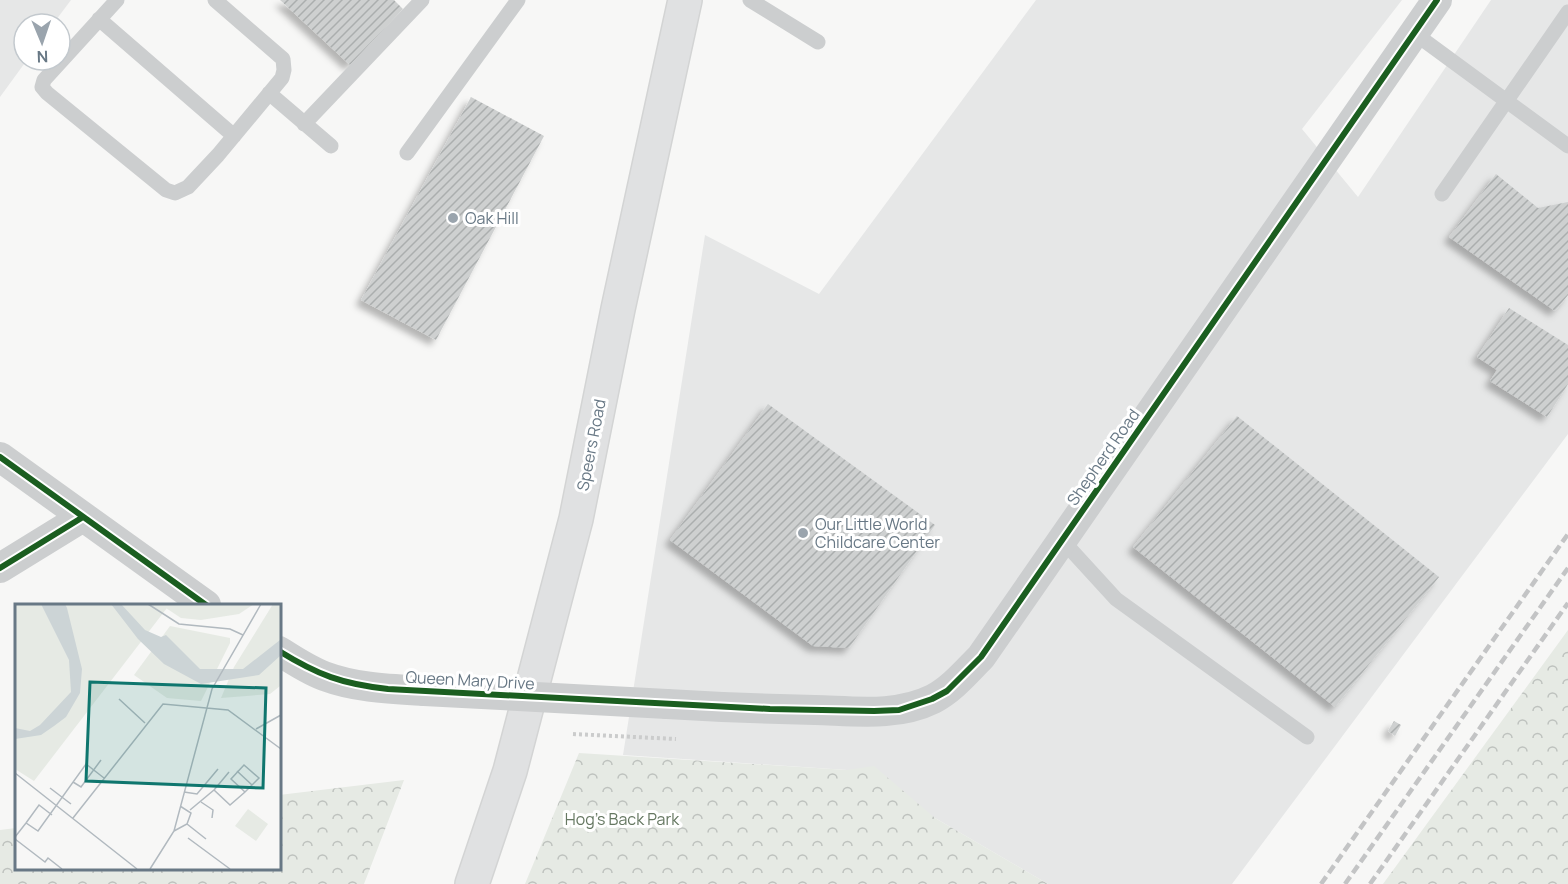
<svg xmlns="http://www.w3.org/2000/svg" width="1568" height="884" font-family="Manrope,sans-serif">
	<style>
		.built { fill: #e6e7e7 }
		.park { fill: url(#park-crowns) }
		.building { fill: url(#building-hatch); filter: url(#shadow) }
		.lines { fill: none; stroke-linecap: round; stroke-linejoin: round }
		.secondary-casing { stroke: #d3d4d4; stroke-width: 36 }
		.path { stroke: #cbcccc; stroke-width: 4; stroke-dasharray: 3 3; stroke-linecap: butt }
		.service { stroke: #cccecf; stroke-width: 15 }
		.minor { stroke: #cccecf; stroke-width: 30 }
		.secondary { stroke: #e0e1e2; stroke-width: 33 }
		.rail { stroke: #c3c4c5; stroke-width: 4.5; stroke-dasharray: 9 4.5; stroke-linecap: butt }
		.minor-bridge { stroke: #cccecf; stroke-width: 30 }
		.cycleway-casing { stroke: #fff; stroke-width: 10 }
		.cycleway { stroke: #1b5e20; stroke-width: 6 }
		.poi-dot { fill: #9aa4ad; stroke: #fff; stroke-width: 2 }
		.labels { text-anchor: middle; stroke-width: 6; stroke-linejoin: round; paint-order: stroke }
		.poi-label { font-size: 16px; fill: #687885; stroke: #fff; text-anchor: start }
		.street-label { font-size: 16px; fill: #687885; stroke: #fff }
		.park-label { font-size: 16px; fill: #667862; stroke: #fff }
		.inset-road { fill: none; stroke: #b1b9bf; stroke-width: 1.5 }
		.view { fill: #0f766e; fill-opacity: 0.15; stroke: #0f766e; stroke-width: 3 }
		.inset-edge { fill: none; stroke: #687885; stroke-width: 3 }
	</style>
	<defs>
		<pattern id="park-crowns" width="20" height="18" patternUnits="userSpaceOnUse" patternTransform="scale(1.5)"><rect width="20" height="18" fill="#e6eae4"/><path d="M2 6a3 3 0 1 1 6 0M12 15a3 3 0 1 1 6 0" fill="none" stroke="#bec2be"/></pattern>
		<pattern id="building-hatch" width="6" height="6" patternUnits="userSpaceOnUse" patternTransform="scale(1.5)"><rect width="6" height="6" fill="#ced0d0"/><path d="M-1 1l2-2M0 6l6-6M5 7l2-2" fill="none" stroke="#abaeae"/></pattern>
		<filter id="shadow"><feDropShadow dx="-5.5" dy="5.5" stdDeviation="3" flood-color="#0004"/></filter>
	</defs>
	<rect width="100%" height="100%" fill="#f7f7f6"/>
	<!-- built -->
	<path class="built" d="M0 0H71L53 24H24V60H27L0 97Z
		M1036 0H1402L1302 129 1358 197 1491 0H1568V434L1232 884H1048L935 818 847 770 623 755 705 235 819 294Z"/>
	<!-- park -->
	<path class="park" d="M1568 630V884H1383Z
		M579 753 847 770 874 766 935 818 1048 884H525Z
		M404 780 364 884H0V830L16 828V868H279V795Z"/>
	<!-- building -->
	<path class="building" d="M280 0H394L403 9 350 65Z
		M471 97 544 136 436 340 361 300Z
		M1496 174 1538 208 1568 202V295L1555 311 1449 237Z
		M1509 308 1568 345V384L1547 417 1490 381 1497 370 1477 357Z
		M768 404 935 525 849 648 813 646 670 540Z
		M1237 416 1439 577 1335 707 1133 547Z
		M1394 721 1401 725 1395 736 1388 731Z"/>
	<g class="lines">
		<!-- secondary casing -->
		<g class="secondary-casing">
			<path id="secondary" d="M472 884 510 771 576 519 618 309 685 0"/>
		</g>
		<!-- path -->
		<path class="path" d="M573 734 676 739"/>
		<!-- service -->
		<path class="service" d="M117 0 44 80 42 87 47 93 166 190 175 193 188 187 218 155 282 78 284 70 283 59 215 0
			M750 0 818 42
			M99 19 234 136
			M1414 33 1568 146
			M269 93 331 146
			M304 124 422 0
			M407 153 518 0
			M1442 194 1568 12
			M1062 540 1116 599 1307 737"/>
		<!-- minor -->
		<path class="minor" d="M0 457 206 605
			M0 568 83 517
			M279 651C293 660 308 670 324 676 356 688 390 689 424 691
			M667 704C716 707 766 709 815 710 854 711 897 717 933 699 952 689 966 672 981 657L1437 0"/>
		<!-- secondary -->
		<use href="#secondary" class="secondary"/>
		<!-- rail -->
		<path class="rail" d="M1321 884 1568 534
			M1345 884 1568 568
			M1370 884 1568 603"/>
		<!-- minor-bridge -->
		<path class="minor-bridge" d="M424 691 667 704"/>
		<!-- cycleway casing -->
		<g class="cycleway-casing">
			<path id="cycleway" d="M0 457 206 605
				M0 568 83 517
				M279 651C318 675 342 684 388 689L770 709 874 711 899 710 932 699 947 691 981 657 1437 0"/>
		</g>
		<!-- cycleway -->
		<use href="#cycleway" class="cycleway"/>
	</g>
	<!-- markers -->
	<g class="poi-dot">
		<circle cx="453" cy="218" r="6"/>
		<circle cx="803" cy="533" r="6"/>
	</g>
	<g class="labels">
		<!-- poi labels -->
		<g class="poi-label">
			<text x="465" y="224">Oak Hill</text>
			<text x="815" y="530">Our Little World<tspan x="815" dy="18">Childcare Center</tspan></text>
		</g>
		<!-- street labels -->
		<g class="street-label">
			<text transform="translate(591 445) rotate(-79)" y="6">Speers Road</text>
			<text transform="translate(1103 457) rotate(-55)" y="6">Shepherd Road</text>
			<text transform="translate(470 680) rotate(3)" y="6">Queen Mary Drive</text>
		</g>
		<!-- park labels -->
		<g class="park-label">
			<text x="622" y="825">Hog's Back Park</text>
		</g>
	</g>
	<!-- overview -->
	<g transform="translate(15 604)">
		<rect width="266" height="266" fill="#f7f7f6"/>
		<path d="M145 0H239L224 10 186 16 166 14Z" fill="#e6eae4"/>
		<path d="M0 0H155L19 177 0 165ZM258 0H265V82L255 90 206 94 219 63ZM155 22 215 34V39L186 97 152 94 119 71Z" fill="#e6eae4"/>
		<path d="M233 205 253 220 241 237 220 222Z" fill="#e6eae4"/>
		<path d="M26 0H50L52 4 67 65 65 89 51 113 39 122 26 131 0 135V124L15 127 25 121 56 88 54 56ZM96 0H106L130 26 146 33 151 31 185 65H228L265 36V52L244 71 186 80 149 60 123 35Z" fill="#ccd4d6"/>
		<path class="inset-road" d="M133 0 164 20 215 25 228 31M104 95 130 119M241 125 266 111M222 167 237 181M0 169 122 265M58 178 66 183 86 156M35 184 56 200M199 186 214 168M169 188 182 190 203 165M186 198 198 206 197 214M175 206 199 186 215 201 230 188 244 174 229 161 216 175 230 188M58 214 148 100 213 106 266 145M11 219 24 201 37 211M172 220 191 235M159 227 172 220 176 209 165 202M0 233 11 219 23 227 71 160 89 174M173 234 215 265M0 235 30 258 33 254 47 265M135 265 159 227 197 85 246 0"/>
		<path class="view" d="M75 78 251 84 248 184 71 177Z"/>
		<rect width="266" height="266" class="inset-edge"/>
	</g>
	<!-- north arrow -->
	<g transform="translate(42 42) rotate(178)"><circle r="28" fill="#ffffff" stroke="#c3c9ce" stroke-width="1.5"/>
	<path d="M0-4.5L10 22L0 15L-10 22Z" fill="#9aa4ad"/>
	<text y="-9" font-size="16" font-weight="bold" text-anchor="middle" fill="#687885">N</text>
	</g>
</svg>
